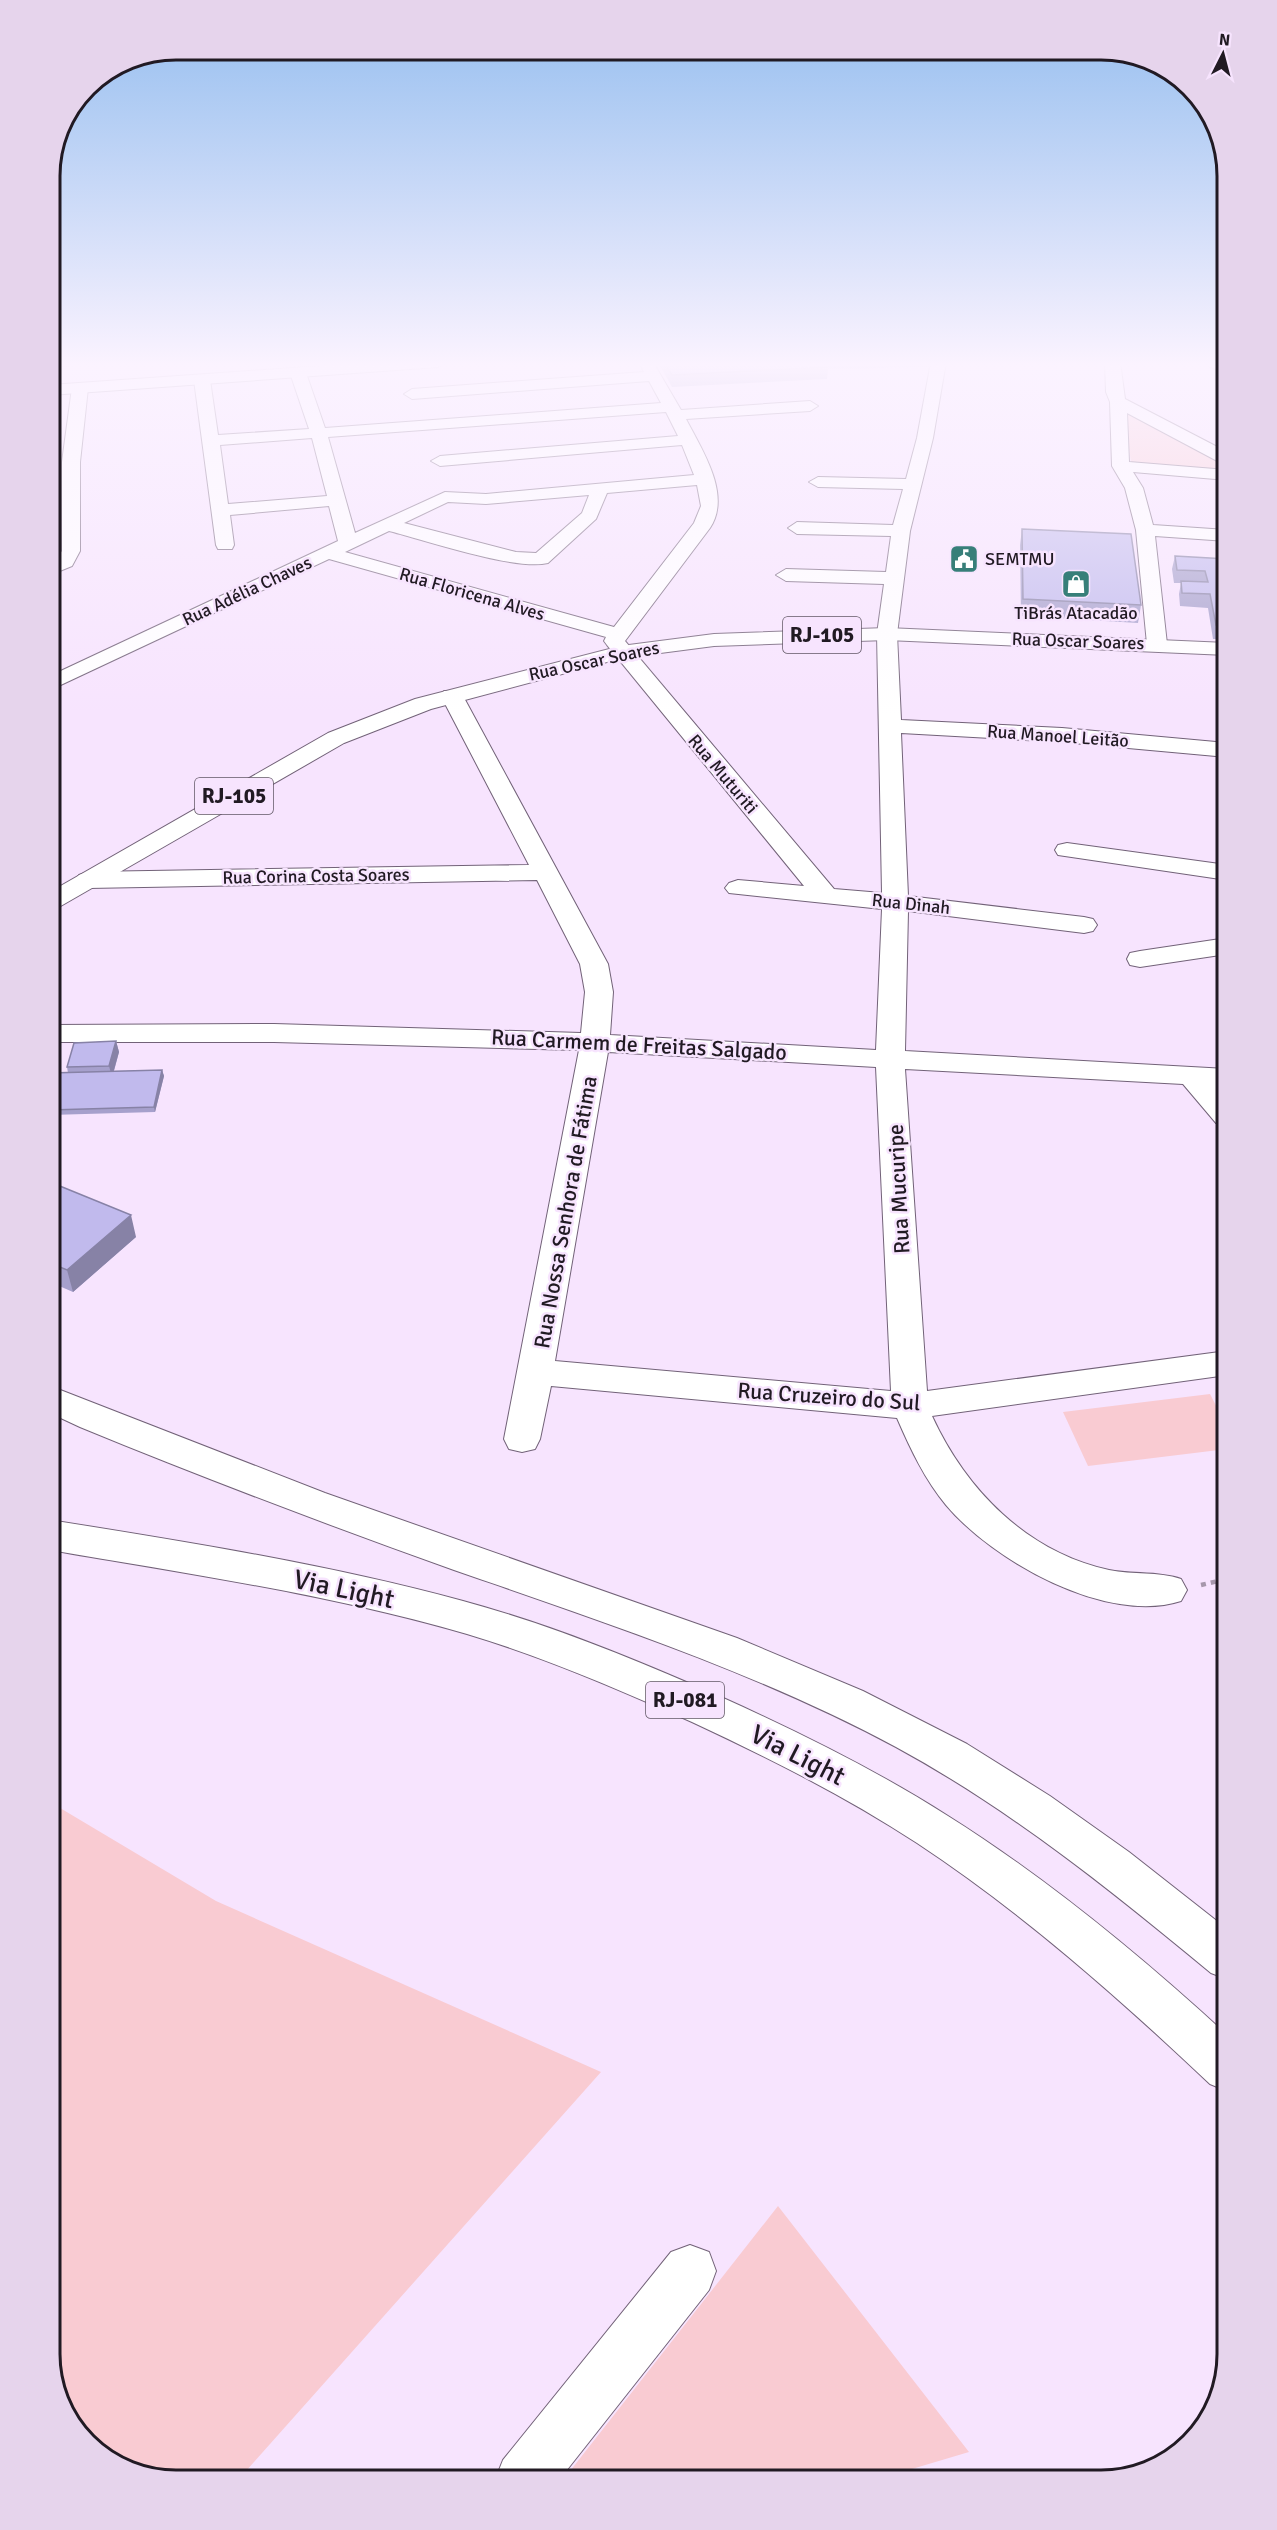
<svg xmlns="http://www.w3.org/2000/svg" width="1277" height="2530" font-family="Signika,sans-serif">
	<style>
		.green { fill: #f9cbd2 }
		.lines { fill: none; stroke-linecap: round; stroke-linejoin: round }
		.street-casing { stroke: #726278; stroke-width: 2 }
		.secondary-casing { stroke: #726278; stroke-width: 2 }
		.primary-casing { stroke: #726278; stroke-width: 2 }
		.path { stroke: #a697ab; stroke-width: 4.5; stroke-dasharray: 5 5; stroke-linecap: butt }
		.street { fill: #fff; fill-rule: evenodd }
		.secondary { fill: #fff; fill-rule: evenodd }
		.primary { fill: #fff; fill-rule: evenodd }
		.wall { fill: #a6a0cc }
		.shaded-wall { fill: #8782a6 }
		.building { fill: #c1baed; stroke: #8782a6; stroke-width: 1.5 }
		.labels { text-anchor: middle; stroke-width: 5; stroke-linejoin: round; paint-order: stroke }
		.far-poi-label { font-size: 18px; fill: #211a23; stroke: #f7e4fe; text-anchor: start }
		.far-street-label { font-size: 18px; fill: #211a23; stroke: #f7e4fe }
		.shield { fill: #f7e4fe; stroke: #615765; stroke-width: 1.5 }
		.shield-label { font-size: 21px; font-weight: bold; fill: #211a23 }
		.street-label { font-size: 22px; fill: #211a23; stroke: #f7e4fe }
		.near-street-label { font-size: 27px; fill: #211a23; stroke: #f7e4fe }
		.rim { fill: none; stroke: #211a23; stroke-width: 3 }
	</style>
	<rect width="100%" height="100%" fill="#f7e4fe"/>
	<!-- green -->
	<path class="green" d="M1123 409 1227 464V471L1131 462Z
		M1210 1394 1227 1427V1449L1088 1466 1063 1412Z
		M50 1802 216 1901 601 2072 238 2480H168L105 2459 59 2402 50 2354Z
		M778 2206 969 2452 875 2480H563Z"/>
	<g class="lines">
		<!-- street casing -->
		<g class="street-casing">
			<path id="street" d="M50 362H72L69 365 50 369Z
				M639 362H653L681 410 810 401 818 406 810 411 686 419C702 450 732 495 710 528L625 641 834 889 882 893 877 634 884 584 786 581 776 575 786 569 886 572 891 536 797 534 788 528 797 522 893 525 903 489 818 487 809 482 818 477 906 479 917 438 931 362H946L933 438 910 531 897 634 901 720 1062 728 1227 743V757L1062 742 901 733 908 896 1084 917 1093 919 1097 925 1093 931 1084 933 908 911 905 1051 1227 1069V1087L1216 1086 1227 1099V1126L1216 1123 1183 1084 905 1069 927 1391 1227 1351V1375L932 1416C966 1490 1027 1552 1109 1570 1133 1575 1158 1571 1181 1579L1187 1590 1181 1601C1107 1625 993 1561 946 1505 925 1480 910 1448 897 1418L551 1386 540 1439 535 1449 522 1452 509 1449 504 1439 579 1050 274 1042H50V1025L274 1024 581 1033 585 992 580 964 537 880 88 888 79 885 75 880 79 875 88 872 529 865 441 696 444 691H460L463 696 608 964 613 992 610 1035 876 1050 882 909 729 893 725 888 729 883 738 880 804 886 607 645 604 641 606 637 329 559 50 690V676L338 541 329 506 230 515 234 545 232 549H218L216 545 194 380 196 377 202 375 210 380 218 435 309 429 290 373 298 368 306 373 325 428 661 403 649 381 412 399 404 394 412 389 644 372ZM666 412 678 436 440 456 431 461 440 466 682 445 694 475 486 494 445 492 355 533 328 437ZM312 438 327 496 228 504 220 445ZM697 485 701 506 694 523 614 627 345 552 389 531C425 540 515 571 548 563L596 519 607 493ZM589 495 582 513 536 553 516 552 404 523 448 502 486 504ZM608 1052 876 1067 891 1391 555 1361Z
				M1105 362H1120L1125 399 1227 452V464L1221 463 1127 413 1129 462 1227 470V480L1133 472 1143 488 1153 525 1227 530V541L1155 536 1167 644 1164 648H1150L1147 644 1136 530 1125 488 1112 466 1110 402 1106 392Z
				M1203 362 1227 364V374L1206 365Z
				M80 383 88 388 80 462V551L72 566 50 575V562L57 558 62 551V462L72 388Z
				M1067 843 1227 865V880L1058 855 1055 850 1058 845Z
				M1227 938V954L1140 967 1130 965 1127 959 1130 953 1140 951Z
				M690 2245 709 2252 716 2271 709 2290 559 2480H495L503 2460 671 2252Z"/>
		</g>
		<!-- secondary casing -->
		<g class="secondary-casing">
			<path id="secondary" d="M377 362H446L438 367 50 395V385Z"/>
		</g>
		<!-- primary casing -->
		<g class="primary-casing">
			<path id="primary" d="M887 628 1227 643V655L887 640 714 646 622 658 431 709 344 743 59 907 50 910V892L328 733 415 699 621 646 714 634Z
				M50 1386 325 1493 737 1638 863 1691 967 1744 1050 1796 1129 1852 1227 1929V1979L1211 1973C1111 1890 1010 1809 896 1747 756 1672 604 1622 454 1570 328 1525 204 1478 80 1427L50 1413Z
				M50 1520C188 1542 327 1564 463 1601 552 1625 637 1660 721 1697 799 1732 876 1770 948 1816 1048 1879 1140 1955 1227 2035V2091L1210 2084C1118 1997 1023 1913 917 1843 845 1796 769 1758 692 1722 618 1689 544 1657 467 1634 330 1594 189 1574 50 1550Z"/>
		</g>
		<!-- path -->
		<path class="path" d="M1201 1585 1227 1579"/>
		<!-- street -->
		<use href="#street" class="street"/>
		<!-- secondary -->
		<use href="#secondary" class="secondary"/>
		<!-- primary -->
		<use href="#primary" class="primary"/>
	</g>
	<!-- wall -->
	<path class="wall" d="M658 362H930L929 367 828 369 827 379 672 387Z
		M1022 529 1141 605 1138 623 1021 616 1020 545Z
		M1175 556 1227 559V639H1213L1208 608 1180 606 1179 594 1181 583H1174L1172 569Z
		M116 1041 119 1052 114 1071 162 1070 164 1076 155 1112 50 1115V1073H68L67 1067Z
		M50 1182 136 1237 73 1292 50 1282Z"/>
	<!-- shaded-wall -->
	<path class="shaded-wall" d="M116 1041 119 1052 112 1077 109 1066Z
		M162 1070 164 1076 155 1112 154 1107Z
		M131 1215 136 1237 73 1292 67 1270Z"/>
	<!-- building -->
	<path class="building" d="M664 362H828V367L672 375Z
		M1022 529 1131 534 1141 605 1023 599Z
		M1175 556 1227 559V626L1216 625 1210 594 1182 593 1181 581 1208 582 1205 571 1177 570Z
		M116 1041 109 1066 67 1067 74 1043Z
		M162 1070 154 1107 50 1110V1073Z
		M50 1182 131 1215 67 1270 50 1263Z"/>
	<!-- sky -->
	<linearGradient id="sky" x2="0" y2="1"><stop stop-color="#93bdef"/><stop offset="0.51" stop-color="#fbf3ff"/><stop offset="1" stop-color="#fbf3ff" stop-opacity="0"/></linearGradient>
	<rect width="1277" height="716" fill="url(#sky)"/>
	<!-- icons -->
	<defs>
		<g id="civic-square" transform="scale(1.5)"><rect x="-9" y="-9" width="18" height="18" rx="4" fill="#377f79" stroke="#f7e4fe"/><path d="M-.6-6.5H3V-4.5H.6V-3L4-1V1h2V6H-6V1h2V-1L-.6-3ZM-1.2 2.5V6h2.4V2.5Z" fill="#fff"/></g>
		<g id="shop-square" transform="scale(1.5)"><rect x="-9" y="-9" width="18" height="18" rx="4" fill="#377f79" stroke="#f7e4fe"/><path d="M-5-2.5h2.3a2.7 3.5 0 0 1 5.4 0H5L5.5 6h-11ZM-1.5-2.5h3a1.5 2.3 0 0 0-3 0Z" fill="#fff"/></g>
	</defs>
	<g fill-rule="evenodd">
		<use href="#civic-square" x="964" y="559"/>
		<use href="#shop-square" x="1076" y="584"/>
	</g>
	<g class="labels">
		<!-- far-poi labels -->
		<g class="far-poi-label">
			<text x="985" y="565">SEMTMU</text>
			<text x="1076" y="619" text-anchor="middle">TiBrás Atacadão</text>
		</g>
		<!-- far-street labels -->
		<g class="far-street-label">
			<text transform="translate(247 591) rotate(-25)" y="6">Rua Adélia Chaves</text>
			<text transform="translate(472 594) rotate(16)" y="6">Rua Floricena Alves</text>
			<text transform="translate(1078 641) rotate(2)" y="6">Rua Oscar Soares</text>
			<text transform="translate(594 661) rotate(-12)" y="6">Rua Oscar Soares</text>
			<text transform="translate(1058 736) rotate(4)" y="6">Rua Manoel Leitão</text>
			<text transform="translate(723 774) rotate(50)" y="6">Rua Muturiti</text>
			<text transform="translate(316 876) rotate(-1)" y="6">Rua Corina Costa Soares</text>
			<text transform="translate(911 904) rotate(6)" y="6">Rua Dinah</text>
		</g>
		<!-- shield labels -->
		<g class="shield">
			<rect x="783" y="617" width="78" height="36" rx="4.5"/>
			<rect x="195" y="778" width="78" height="36" rx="4.5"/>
			<rect x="646" y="1682" width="78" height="36" rx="4.5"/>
		</g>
		<g class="shield-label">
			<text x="822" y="642">RJ-105</text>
			<text x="234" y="803">RJ-105</text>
			<text x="685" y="1707">RJ-081</text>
		</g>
		<!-- street labels -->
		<g class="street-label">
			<text transform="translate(639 1044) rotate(3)" y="8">Rua Carmem de Freitas Salgado</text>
			<text transform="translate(898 1189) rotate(-93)" y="8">Rua Mucuripe</text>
			<text transform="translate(565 1212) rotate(-80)" y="8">Rua Nossa Senhora de Fátima</text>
			<text transform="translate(829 1396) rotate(4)" y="8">Rua Cruzeiro do Sul</text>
		</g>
		<!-- near-street labels -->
		<g class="near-street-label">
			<text transform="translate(344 1589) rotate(12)" y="9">Via Light</text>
			<text transform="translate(798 1755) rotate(27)" y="9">Via Light</text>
		</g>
	</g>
	<!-- crop -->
	<path d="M0 0H1277V2530H0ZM176 60H1101A116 116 0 0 1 1217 176V2354A116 116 0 0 1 1101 2470H176A116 116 0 0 1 60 2354V176A116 116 0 0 1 176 60Z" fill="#e6d4ec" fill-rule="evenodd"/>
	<path class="rim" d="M176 60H1101A116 116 0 0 1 1217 176V2354A116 116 0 0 1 1101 2470H176A116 116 0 0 1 60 2354V176A116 116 0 0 1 176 60Z"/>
	<!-- north arrow -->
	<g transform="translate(1223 54) rotate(6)" stroke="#f7e4fe" stroke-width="4.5" paint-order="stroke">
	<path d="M0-4.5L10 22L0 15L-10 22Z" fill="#211a23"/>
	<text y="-9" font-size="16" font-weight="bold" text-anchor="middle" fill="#211a23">N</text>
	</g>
</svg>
